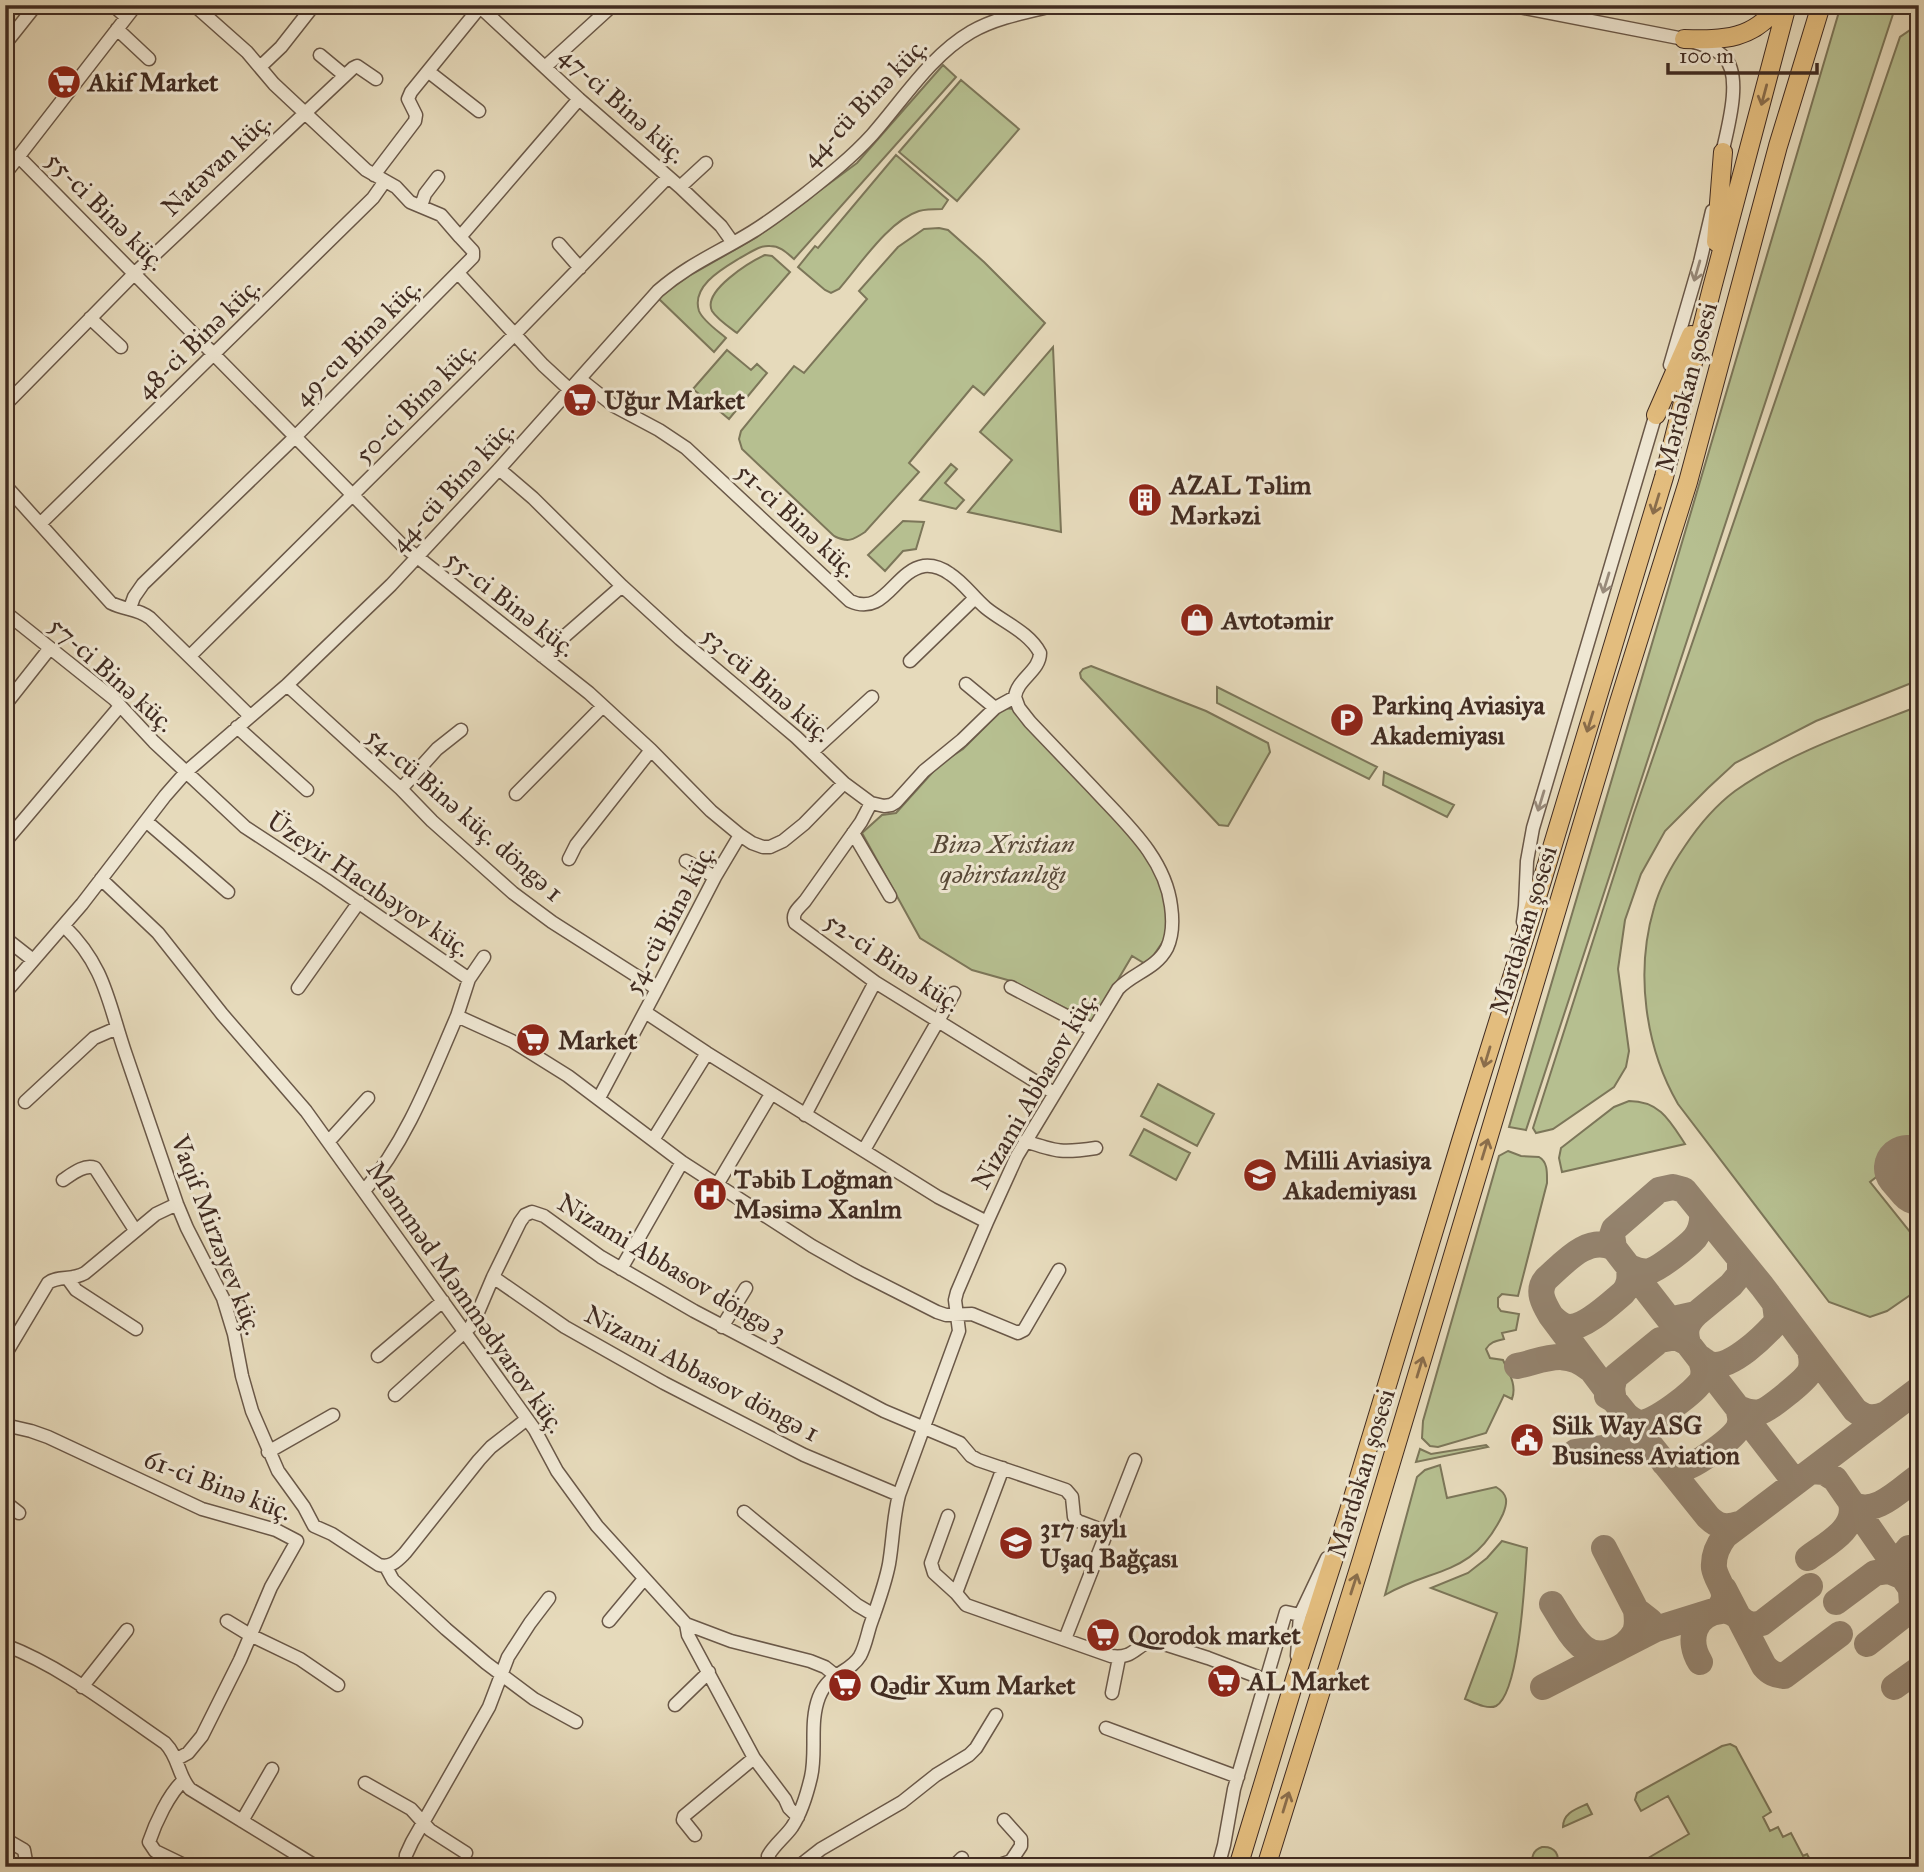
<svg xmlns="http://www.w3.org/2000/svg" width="1924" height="1872" font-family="'IM FELL Great Primer',serif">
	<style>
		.green { fill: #b6bf90; stroke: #7c7659; stroke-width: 2 }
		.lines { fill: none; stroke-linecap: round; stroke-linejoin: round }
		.taxiway { stroke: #94836e; stroke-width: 26 }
		.runway { stroke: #94836e; stroke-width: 66 }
		.minor-casing { stroke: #6a5848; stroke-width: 15 }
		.highway-casing { stroke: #412c22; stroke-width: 20 }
		.minor { stroke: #efe7d3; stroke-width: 12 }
		.highway { stroke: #e3bd7e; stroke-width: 18 }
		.oneway { stroke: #8a6d4b }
		.oneway2 { stroke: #988a7a }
		.labels { text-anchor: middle; stroke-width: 6; stroke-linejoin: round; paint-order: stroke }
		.poi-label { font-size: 26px; font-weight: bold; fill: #412c22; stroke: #efe7d3; text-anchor: start }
		.street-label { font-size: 26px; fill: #412c22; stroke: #efe7d3 }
		.park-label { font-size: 26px; font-style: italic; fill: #584938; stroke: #efe7d3 }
	</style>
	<rect width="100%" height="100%" fill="#e6dabb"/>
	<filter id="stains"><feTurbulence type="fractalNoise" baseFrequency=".00286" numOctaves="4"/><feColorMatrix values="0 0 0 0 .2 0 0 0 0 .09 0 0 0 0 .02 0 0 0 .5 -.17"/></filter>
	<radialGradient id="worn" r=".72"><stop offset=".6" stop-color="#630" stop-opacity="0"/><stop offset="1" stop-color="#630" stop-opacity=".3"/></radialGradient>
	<!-- green -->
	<path class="green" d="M1841 5H1896L1526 1130 1509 1127Z
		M1919 24V680L1816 721 1735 763 1708 788 1665 831 1641 874 1625 920 1618 969 1629 1051 1626 1067 1614 1087 1553 1129 1536 1133 1533 1128 1634 813 1900 37Z
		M943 65 956 77 794 259C786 252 780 246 770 246 759 245 750 253 740 258 722 269 691 286 699 311 703 321 718 331 726 338L714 352 658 298 689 276 757 237 857 163Z
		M961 80 1019 129 957 201 899 152Z
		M896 155 948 200 942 209C934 209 926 209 919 211 888 221 860 265 839 289L831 293 825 290 798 267 815 246 818 248Z
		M939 228 948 230 984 262 1045 323 984 395 973 386 909 463 919 472 865 532C853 540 848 543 834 536L742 449 739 439 741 431 794 366 804 373 867 299 859 291 898 247 924 229Z
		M765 255 772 256 790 272 737 333C729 327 717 319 712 311 702 291 750 262 765 255Z
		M1053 347 1061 532 968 512 1012 460 980 432Z
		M727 350 751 370 757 364 767 373 729 419 693 389Z
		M951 464 957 469 945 483 964 500 956 509 920 500Z
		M903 521 924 522 916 549 903 551 885 571 868 555Z
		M1091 666 1206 711 1268 743 1270 752 1228 826 1219 825 1081 678 1080 673 1083 669Z
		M1217 687 1377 767 1369 779 1217 703Z
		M1919 706V1144L1870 1182 1919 1243V1289L1887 1311 1870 1317 1829 1302 1678 1104C1645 1047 1635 972 1654 908 1660 886 1672 865 1685 846 1699 825 1715 806 1735 791 1786 754 1860 729 1919 706Z
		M1004 708 1014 709 1134 839 1150 864 1160 883 1166 907V937L1147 965 1132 956 1093 1022 1011 981 972 970 920 938 862 833 882 815 896 813 940 764 963 749Z
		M1384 772 1454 805 1447 817 1383 785Z
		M1158 1084 1214 1114 1197 1146 1141 1116Z
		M1629 1101C1660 1101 1670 1121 1685 1144L1562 1172 1559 1158 1561 1148 1614 1107Z
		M1144 1129 1190 1153 1176 1180 1130 1155Z
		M1508 1151 1521 1156 1539 1157C1548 1162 1547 1173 1547 1183L1518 1296 1502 1294 1498 1298V1307L1501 1311 1519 1314 1516 1330 1502 1333 1504 1339C1496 1341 1490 1342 1486 1349L1490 1358 1503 1360C1509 1373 1517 1385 1512 1399L1504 1395 1486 1433 1438 1447 1430 1446 1422 1438 1423 1421 1499 1156Z
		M1486 1445 1488 1447 1416 1462 1420 1449 1431 1454Z
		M1440 1465 1447 1498 1496 1487C1508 1494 1508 1502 1503 1514 1473 1577 1435 1566 1385 1595L1417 1477 1425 1470Z
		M1502 1541 1527 1548C1525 1575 1520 1693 1496 1706 1487 1710 1473 1702 1465 1699L1497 1613 1431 1588 1468 1573 1487 1558Z
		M1730 1744 1736 1747 1738 1751 1771 1812 1763 1817 1770 1831 1778 1827 1783 1837 1791 1833 1803 1856 1807 1854 1814 1867H1633L1689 1834 1668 1796 1641 1811 1635 1800 1637 1793 1722 1746Z
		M1587 1804 1592 1814 1563 1827C1563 1813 1576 1809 1587 1804Z
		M1542 1847C1555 1846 1561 1855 1556 1867H1534C1530 1858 1533 1850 1542 1847Z"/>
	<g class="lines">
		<!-- taxiway -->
		<path class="taxiway" d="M1614 1248C1588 1234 1564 1263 1546 1279 1536 1291 1544 1304 1551 1316L1614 1400 1708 1517C1718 1527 1726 1528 1739 1524
			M1551 1316C1557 1322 1563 1327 1570 1327 1586 1327 1611 1303 1623 1293 1630 1285 1630 1278 1629 1267 1636 1270 1643 1273 1650 1271 1660 1268 1688 1246 1695 1238 1701 1230 1703 1222 1702 1212
			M1678 1318 1696 1314 1731 1285 1740 1274V1260
			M1700 1358C1705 1361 1709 1365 1715 1365 1734 1365 1762 1338 1774 1325L1777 1319 1775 1304
			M1517 1366C1545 1360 1565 1348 1590 1369
			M1607 1396 1614 1400C1612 1391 1611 1385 1616 1376L1660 1340 1676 1337 1688 1343C1684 1330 1687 1323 1696 1314
			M1738 1408C1745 1411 1752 1414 1760 1412 1769 1410 1804 1381 1809 1373 1813 1366 1812 1359 1810 1351
			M1614 1446C1628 1436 1631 1431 1626 1415 1630 1418 1634 1422 1640 1423 1653 1424 1696 1391 1702 1380 1705 1372 1703 1366 1700 1358
			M1575 1452 1629 1444
			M1664 1463C1669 1465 1674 1468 1680 1469 1692 1469 1731 1440 1738 1429 1742 1421 1740 1415 1738 1408
			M1811 1471 1824 1472 1835 1479 1919 1600
			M1795 1482 1614 1248 1612 1235 1614 1229 1659 1190 1673 1187 1684 1190 1762 1286 1855 1410C1866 1419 1874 1419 1886 1414
			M1604 1548 1636 1610 1650 1621
			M1808 1558C1825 1545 1858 1529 1851 1503 1873 1519 1901 1489 1919 1476
			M1724 1589 1764 1666C1770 1673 1775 1675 1784 1676L1840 1634
			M1836 1602 1875 1573 1889 1571 1901 1576C1898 1563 1901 1557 1909 1548
			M1552 1604C1561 1618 1570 1637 1584 1648 1600 1661 1626 1649 1635 1632 1638 1625 1637 1618 1636 1610
			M1867 1644 1909 1611 1912 1605 1911 1590 1919 1593
			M1700 1662C1687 1641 1693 1614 1721 1611 1740 1609 1741 1630 1762 1623L1810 1586
			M1543 1687 1656 1629 1717 1610C1733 1593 1717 1585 1714 1568 1713 1556 1718 1545 1725 1536L1919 1389
			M1894 1687 1919 1669"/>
		<!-- runway -->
		<path class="runway" d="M1907 1168 1919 1182"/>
		<!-- minor casing -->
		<g class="minor-casing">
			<path id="minor" d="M113 5 126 17
				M194 5 247 52 274 84 366 170 396 187 410 202 441 215 460 237
				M478 5 579 99 680 187 721 226 733 243
				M1509 5 1684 39C1697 43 1714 47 1724 57 1744 76 1726 134 1721 158
				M117 29 149 59
				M5 44 36 5
				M320 55 344 75
				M260 67 281 47 314 5
				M545 67 613 5
				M429 72 479 111
				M19 157 401 544 589 693 651 750 711 811 740 835 752 843 763 847H770L783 841 804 824 844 783
				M5 174 136 5
				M374 175 415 121 416 115 408 99 411 92 480 7
				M680 187 706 163
				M421 206 425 194 438 177
				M559 244 580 268
				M458 273 543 365 570 390
				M90 318 121 347
				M1670 365 1700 262 1712 211
				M580 379 614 406 659 430 686 448 850 601C885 617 894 571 924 566 933 565 943 569 950 574 964 583 973 597 986 608 1003 622 1029 632 1040 653 1040 671 1017 679 1015 697
				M5 405 135 273 353 68 357 66 376 79
				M499 469 533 498 622 586 680 639 796 737 844 783 871 803 884 806 891 805 896 802 924 771 962 740 995 708 1015 697
				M5 485 111 603C125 610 137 608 150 618L250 716
				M40 524 373 198 385 181
				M130 608 134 597 143 584 295 437 473 257V251L460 237 579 99
				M5 612 114 699 154 742 245 827 326 880 469 979 457 1016 512 1041 568 1076 682 1162 812 1246 858 1272 937 1312 946 1315 972 1314 1018 1333 1024 1330 1059 1270
				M190 656 514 335 668 177
				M542 656 622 586
				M910 661 975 598
				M966 684 995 708
				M287 685 401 789 432 821 513 893 552 922 657 989
				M5 705 50 648
				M237 727 307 790
				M812 752 872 697
				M401 789 437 749 461 730
				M516 794 603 706
				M871 803 861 822 805 901C799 908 791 913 795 923L875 982 1054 1093
				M146 821 228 892
				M853 833 890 896
				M5 842 120 706
				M569 859 576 845 651 750
				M686 861 715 877
				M101 879 158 933 222 1014 306 1111 535 1430 557 1471 597 1526 686 1624 731 1641 810 1661 825 1667 835 1675
				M1523 922 1525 906 1527 861 1533 828 1657 410
				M64 926C106 967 108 1003 126 1055 143 1105 160 1154 177 1204L187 1228 223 1298 234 1334 242 1376 252 1411 278 1471 304 1507 314 1526 332 1534 379 1565C391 1568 397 1561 405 1553L479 1460 491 1447 527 1419
				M5 938 33 960
				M469 979 484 957
				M1011 987 1093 1030
				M298 988 359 902
				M5 993 82 904 165 796 186 772 287 685 391 585 499 469 658 291C689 264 718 253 752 232 770 221 787 208 804 195 828 176 852 157 872 135 903 100 930 56 971 32 997 17 1028 12 1057 5
				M645 1012 707 1053 938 1197 987 1222
				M599 1098 657 989 715 877 740 835
				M25 1102 94 1038 117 1028
				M805 1115 875 982
				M653 1140 707 1053
				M329 1141 368 1098
				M1025 1141C1057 1152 1063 1153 1096 1148
				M864 1150 954 993
				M63 1180C72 1174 84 1164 95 1168L135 1230
				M717 1185 771 1094
				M364 1191C407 1141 431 1076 457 1016
				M5 1197 6 1199
				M621 1269 682 1162
				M493 1277 565 1327 664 1383 804 1455 899 1495
				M68 1279 76 1290 136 1329
				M722 1327 746 1288
				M5 1355 48 1283C59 1275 71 1281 85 1273L156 1214 177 1204
				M378 1356 443 1301
				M395 1395 471 1326 476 1317 493 1277 520 1222 525 1215 532 1212 544 1216 601 1257 694 1311 884 1411 960 1443 971 1456 978 1460 1066 1490 1072 1497 1074 1517 1078 1521 1107 1532
				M5 1425 31 1431 48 1437 202 1509 276 1530 297 1541 271 1587 240 1660 202 1736 188 1753 177 1759
				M268 1452 333 1415
				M1003 1468 956 1593 966 1605 1111 1656C1137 1660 1136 1640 1158 1642L1208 1658 1266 1680
				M5 1502 19 1513
				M744 1512 857 1605 874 1615
				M948 1516 931 1563 934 1573 956 1593
				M386 1567 393 1580 446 1629 486 1663 534 1699 576 1722
				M227 1621 250 1635 300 1659 338 1685
				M609 1621 644 1579
				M686 1624 688 1635 754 1758 785 1799 789 1808 798 1817
				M1065 1639 1135 1460
				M5 1645C63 1667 115 1709 165 1743 179 1757 178 1776 190 1789L317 1867
				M1297 1656 1300 1615 1327 1558
				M82 1687 127 1630
				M1112 1693 1119 1658
				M675 1705 709 1672
				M1106 1728 1238 1777
				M184 1780C169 1793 155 1824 149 1842L155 1851 188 1867
				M365 1783 411 1809 430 1830 466 1853
				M242 1821 272 1769
				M695 1835 683 1820 684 1816 754 1758
				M5 1839 24 1850 26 1861 24 1867
				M405 1867 406 1855 412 1842 489 1707 508 1657 530 1623 549 1598
				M773 1867 768 1856C774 1845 785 1837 792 1827 802 1812 807 1794 811 1777 817 1751 809 1723 819 1697 829 1672 850 1673 860 1656 865 1647 867 1636 870 1626 877 1606 885 1585 889 1564 893 1541 893 1518 899 1495L959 1331 955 1300 957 1292 987 1222 1017 1156 1118 989C1133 973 1156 969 1167 948 1173 935 1173 920 1171 906 1165 857 1125 823 1093 788 1072 766 1051 744 1030 722L1019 708 1015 697
				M798 1867 821 1849 902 1802 936 1775 969 1755 976 1748 996 1715
				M953 1867 962 1858
				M993 1867 1011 1861 1021 1846V1839L1004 1820
				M1218 1867 1224 1845 1234 1789 1286 1612 1300 1615"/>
		</g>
		<!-- highway casing -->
		<g class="highway-casing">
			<path id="highway" d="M1684 39C1724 40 1753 40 1779 5
				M1716 242 1723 152
				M1656 415 1691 335
				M1238 1867 1295 1679 1348 1514 1461 1141 1541 884 1664 477 1712 288 1787 5
				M1266 1867 1362 1559 1619 702 1688 482 1778 146 1821 5"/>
		</g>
		<!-- minor -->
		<use href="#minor" class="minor"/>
		<!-- highway -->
		<use href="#highway" class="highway"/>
	</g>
	<!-- one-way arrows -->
	<defs><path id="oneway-shaft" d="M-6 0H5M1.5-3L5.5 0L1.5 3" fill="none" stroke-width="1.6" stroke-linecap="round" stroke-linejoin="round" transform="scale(1.75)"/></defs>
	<g class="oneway">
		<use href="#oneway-shaft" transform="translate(1764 95) rotate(105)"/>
		<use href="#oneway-shaft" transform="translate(1656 504) rotate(107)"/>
		<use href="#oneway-shaft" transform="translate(1590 722) rotate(107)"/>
		<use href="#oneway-shaft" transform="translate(1487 1057) rotate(107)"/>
		<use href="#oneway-shaft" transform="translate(1485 1149) rotate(-73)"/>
		<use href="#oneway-shaft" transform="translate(1420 1367) rotate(-73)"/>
		<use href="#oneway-shaft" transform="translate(1354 1584) rotate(-72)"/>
		<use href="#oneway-shaft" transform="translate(1286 1802) rotate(-73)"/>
	</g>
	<g class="oneway2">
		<use href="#oneway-shaft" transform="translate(1697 271) rotate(106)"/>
		<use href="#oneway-shaft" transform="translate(1606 583) rotate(107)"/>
		<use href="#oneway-shaft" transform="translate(1541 801) rotate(107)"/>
	</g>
	<!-- icons -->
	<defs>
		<g id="supermarket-disc" transform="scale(1.75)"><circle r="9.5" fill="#8f2418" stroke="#efe7d3"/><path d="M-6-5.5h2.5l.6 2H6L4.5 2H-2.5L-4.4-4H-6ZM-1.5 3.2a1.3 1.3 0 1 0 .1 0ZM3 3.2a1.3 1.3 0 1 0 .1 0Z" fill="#fff"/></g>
		<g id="building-disc" transform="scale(1.75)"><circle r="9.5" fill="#8f2418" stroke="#efe7d3"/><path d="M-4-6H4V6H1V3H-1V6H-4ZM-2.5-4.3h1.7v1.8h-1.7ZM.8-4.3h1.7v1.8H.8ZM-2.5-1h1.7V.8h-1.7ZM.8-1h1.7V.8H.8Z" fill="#fff"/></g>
		<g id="shop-disc" transform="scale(1.75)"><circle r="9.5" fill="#8f2418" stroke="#efe7d3"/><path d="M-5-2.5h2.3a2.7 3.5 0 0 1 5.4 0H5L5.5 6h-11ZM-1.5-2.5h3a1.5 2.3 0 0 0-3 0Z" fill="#fff"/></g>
		<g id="parking-disc" transform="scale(1.75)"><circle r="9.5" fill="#8f2418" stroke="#efe7d3"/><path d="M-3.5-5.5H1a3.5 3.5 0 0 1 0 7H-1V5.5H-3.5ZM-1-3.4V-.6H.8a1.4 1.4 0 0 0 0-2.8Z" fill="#fff"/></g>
		<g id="university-disc" transform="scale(1.75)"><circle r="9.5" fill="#8f2418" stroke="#efe7d3"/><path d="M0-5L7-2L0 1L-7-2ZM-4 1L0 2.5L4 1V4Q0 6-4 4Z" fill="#fff"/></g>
		<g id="hospital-disc" transform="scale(1.75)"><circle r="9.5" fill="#8f2418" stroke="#efe7d3"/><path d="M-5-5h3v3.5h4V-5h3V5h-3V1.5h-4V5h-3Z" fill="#fff"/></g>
		<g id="civic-disc" transform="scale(1.75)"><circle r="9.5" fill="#8f2418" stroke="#efe7d3"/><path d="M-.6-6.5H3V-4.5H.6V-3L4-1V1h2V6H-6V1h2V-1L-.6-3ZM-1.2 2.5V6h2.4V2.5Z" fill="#fff"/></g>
		<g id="school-disc" transform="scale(1.75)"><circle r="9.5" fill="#8f2418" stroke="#efe7d3"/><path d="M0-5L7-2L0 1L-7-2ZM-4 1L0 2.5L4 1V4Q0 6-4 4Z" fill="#fff"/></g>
	</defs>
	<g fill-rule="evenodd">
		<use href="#supermarket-disc" x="64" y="82"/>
		<use href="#supermarket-disc" x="580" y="400"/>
		<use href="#building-disc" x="1145" y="500"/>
		<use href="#shop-disc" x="1197" y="620"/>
		<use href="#parking-disc" x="1347" y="720"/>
		<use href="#supermarket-disc" x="533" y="1040"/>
		<use href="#university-disc" x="1260" y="1175"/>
		<use href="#hospital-disc" x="710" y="1194"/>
		<use href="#civic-disc" x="1527" y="1440"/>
		<use href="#school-disc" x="1016" y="1543"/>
		<use href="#supermarket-disc" x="1103" y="1635"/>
		<use href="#supermarket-disc" x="1224" y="1681"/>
		<use href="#supermarket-disc" x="845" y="1685"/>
	</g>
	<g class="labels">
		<!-- poi labels -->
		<g class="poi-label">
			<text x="88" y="91">Akif Market</text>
			<text x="604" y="409">Uğur Market</text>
			<text x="1170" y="494">AZAL Təlim<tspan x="1170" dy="30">Mərkəzi</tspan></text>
			<text x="1222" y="629">Avtotəmir</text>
			<text x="1372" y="714">Parkinq Aviasiya<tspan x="1372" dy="30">Akademiyası</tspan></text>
			<text x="558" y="1049">Market</text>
			<text x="1284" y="1169">Milli Aviasiya<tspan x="1284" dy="30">Akademiyası</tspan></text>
			<text x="734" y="1188">Təbib Loğman<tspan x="734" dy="30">Məsimə Xanlm</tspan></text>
			<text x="1552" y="1434">Silk Way ASG<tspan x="1552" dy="30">Business Aviation</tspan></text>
			<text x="1040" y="1537">317 saylı<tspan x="1040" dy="30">Uşaq Bağçası</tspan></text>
			<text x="1128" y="1644">Qorodok market</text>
			<text x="1248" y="1690">AL Market</text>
			<text x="870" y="1694">Qədir Xum Market</text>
		</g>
		<!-- street labels -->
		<g class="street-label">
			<text transform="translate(864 102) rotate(-46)" y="9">44-cü Binə küç.</text>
			<text transform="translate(623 105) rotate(42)" y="9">47-ci Binə küç.</text>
			<text transform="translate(216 164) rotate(-43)" y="9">Natəvan küç.</text>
			<text transform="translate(106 211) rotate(45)" y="9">55-ci Binə küç.</text>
			<text transform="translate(198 338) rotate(-44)" y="9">48-ci Binə küç.</text>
			<text transform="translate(357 342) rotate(-45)" y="9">49-cu Binə küç.</text>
			<text transform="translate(1686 387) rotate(-75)" y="9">Mərdəkan şosesi</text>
			<text transform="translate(415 402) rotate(-45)" y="9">50-ci Binə küç.</text>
			<text transform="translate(452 486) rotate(-47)" y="9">44-cü Binə küç.</text>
			<text transform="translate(797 520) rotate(43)" y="9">51-ci Binə küç.</text>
			<text transform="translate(511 603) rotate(38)" y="9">55-ci Binə küç.</text>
			<text transform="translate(112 674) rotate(42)" y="9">57-ci Binə küç.</text>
			<text transform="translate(767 684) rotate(41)" y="9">53-cü Binə küç.</text>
			<text transform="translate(465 814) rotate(41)" y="9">54-cü Binə küç. döngə 1</text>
			<text transform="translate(369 884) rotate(34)" y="9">Üzeyir Hacıbəyov küç.</text>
			<text transform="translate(669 919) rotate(-62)" y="9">54-cü Binə küç.</text>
			<text transform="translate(1523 930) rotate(-73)" y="9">Mərdəkan şosesi</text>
			<text transform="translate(893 962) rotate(34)" y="9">52-ci Binə küç.</text>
			<text transform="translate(1034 1090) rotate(-60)" y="9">Nizami Abbasov küç.</text>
			<text transform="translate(217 1235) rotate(69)" y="9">Vaqif Mirzəyev küç.</text>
			<text transform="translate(672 1267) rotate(31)" y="9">Nizami Abbasov döngə 3</text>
			<text transform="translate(466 1297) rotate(55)" y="9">Məmməd Məmmədyarov küç.</text>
			<text transform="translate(702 1373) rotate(28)" y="9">Nizami Abbasov döngə 1</text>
			<text transform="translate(1361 1473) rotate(-73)" y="9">Mərdəkan şosesi</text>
			<text transform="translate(218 1485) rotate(21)" y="9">61-ci Binə küç.</text>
		</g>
		<!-- park labels -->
		<g class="park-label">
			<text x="1003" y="853">Binə Xristian<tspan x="1003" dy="30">qəbirstanlığı</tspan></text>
		</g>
	</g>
	<!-- margin -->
	<rect width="1924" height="1872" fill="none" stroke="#e6dabb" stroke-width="28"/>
	<rect x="7" y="7" width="1910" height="1858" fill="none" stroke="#412c22" stroke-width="3.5"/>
	<rect x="14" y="14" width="1896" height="1844" fill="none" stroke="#412c22" stroke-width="2"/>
	<!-- scale -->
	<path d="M1668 63v10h149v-10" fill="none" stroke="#412c22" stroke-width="3.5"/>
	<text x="1679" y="63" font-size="21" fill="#412c22" stroke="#efe7d3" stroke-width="5" paint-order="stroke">100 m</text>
	<rect width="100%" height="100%" filter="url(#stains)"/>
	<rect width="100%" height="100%" fill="url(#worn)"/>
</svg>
